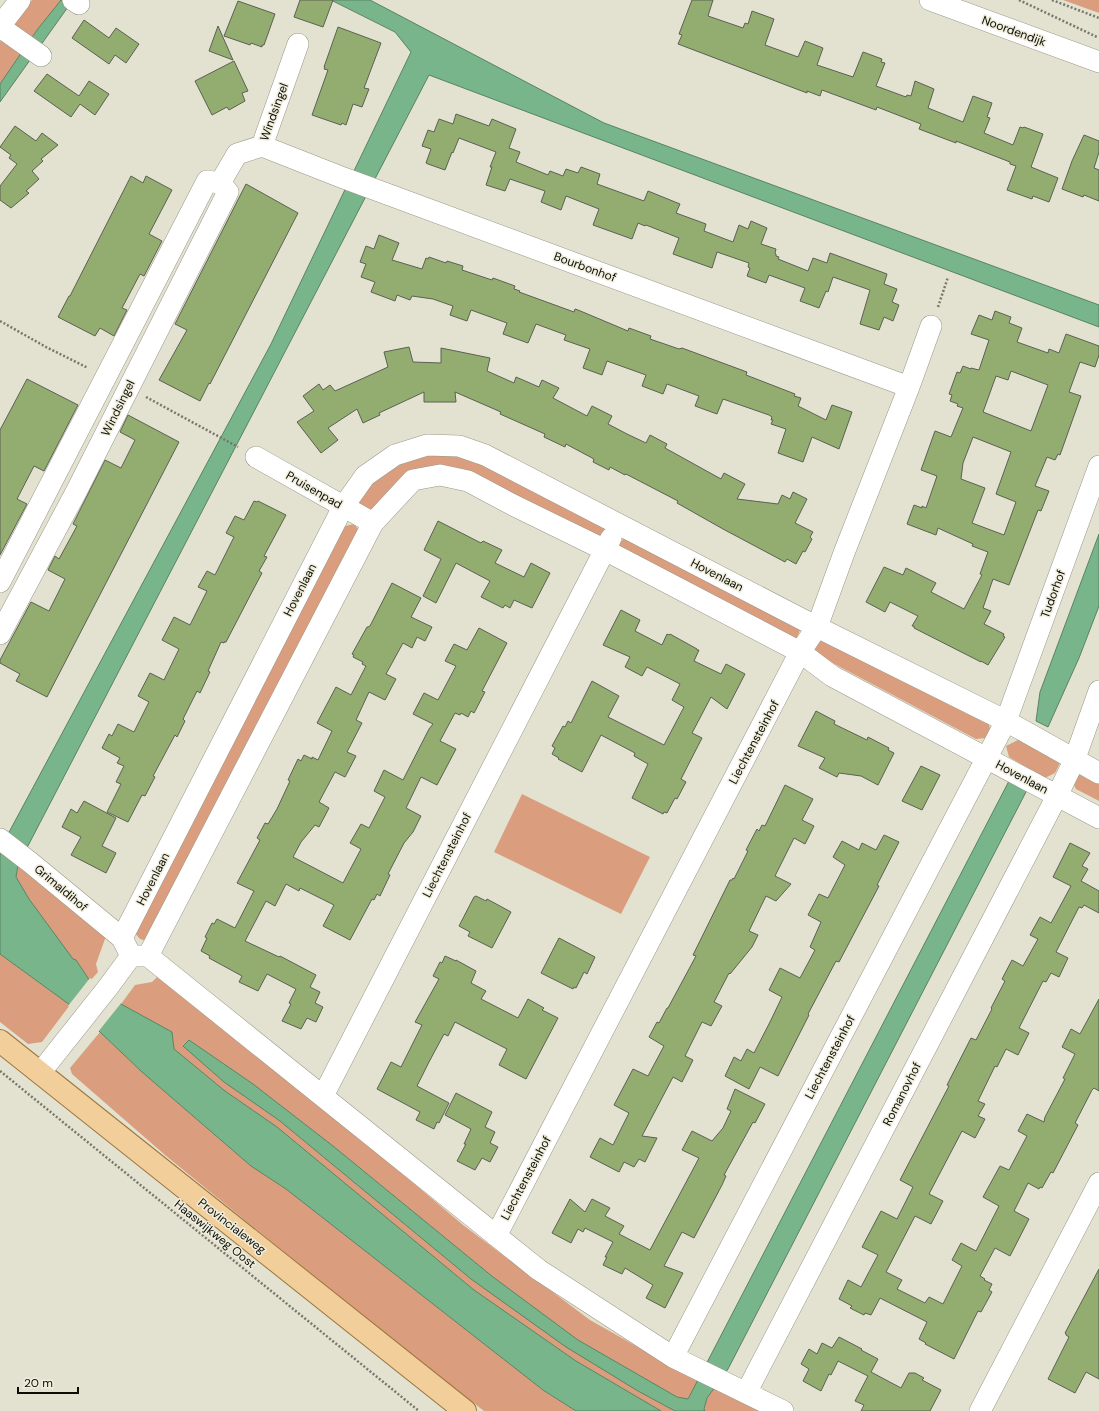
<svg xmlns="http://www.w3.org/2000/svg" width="1099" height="1411" font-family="'DM Sans',sans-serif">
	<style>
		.green { fill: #da9e7e }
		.water { fill: #78b58b; stroke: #588363 }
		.pier { fill: #e3e1d0 }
		.building { fill: #93ad71; stroke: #5b6153; fill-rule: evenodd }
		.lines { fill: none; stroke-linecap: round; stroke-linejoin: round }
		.minor-casing { stroke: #9a9889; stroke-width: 22 }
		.major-casing { stroke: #9c763c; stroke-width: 24 }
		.path { stroke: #78776b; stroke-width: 2.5; stroke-dasharray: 2 2; stroke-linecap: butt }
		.minor { stroke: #fff; stroke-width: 21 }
		.major { stroke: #f2ce9b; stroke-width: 22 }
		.labels { text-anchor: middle; stroke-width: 3; stroke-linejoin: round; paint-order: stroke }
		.street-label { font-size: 12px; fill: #0d0d07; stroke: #f0eedd }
	</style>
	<rect width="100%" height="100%" fill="#e3e1d0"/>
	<!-- green -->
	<path class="green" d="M32 0H61L37 30 0 84V42Z
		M1063 0H1099V13Z
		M461 453 605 525V530L601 538 442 470 371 510 359 505 357 496 362 488 415 454Z
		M354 524 362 534 150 942 140 939 133 931 341 527Z
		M624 538 801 627 797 638 793 641 620 547V543Z
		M818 639 986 720C991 726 991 731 986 738L976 739 827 660 815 651V644Z
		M1018 740 1060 763 1055 773 1045 778 1009 757 1006 746Z
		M1081 772 1099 778V801L1076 789C1071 781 1077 777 1081 772Z
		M522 794 650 857 621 914 494 852Z
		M18 865 106 936 96 964 98 972 90 981 76 960 73 959 29 899 16 877Z
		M0 954 70 1005 42 1042 28 1044 0 1022Z
		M157 977 359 1137 463 1225 590 1320 698 1381 688 1399 677 1397 578 1340 493 1277 333 1146 253 1084 189 1040 183 1045 224 1082 280 1121 471 1279 638 1391 675 1411H661L576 1361 474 1290 277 1127 225 1091 174 1049 172 1032 121 1004 135 985 152 982Z
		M100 1032 142 1072 251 1166 286 1189 543 1390 576 1411H484L355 1310 165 1155 72 1074 70 1068Z
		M714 1388 760 1411H705L704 1410 707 1398Z"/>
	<!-- water -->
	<path class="water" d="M61 0H73L0 102V84L37 30Z
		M331 0H370L604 123 1099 305V327L429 75 18 865 16 877 29 899 73 959 76 960 90 981 121 1004 172 1032 174 1049 225 1091 277 1127 474 1290 576 1361 661 1411H576L543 1390 286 1189 251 1166 142 1072 100 1032 70 1005 0 954V849L271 344 411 52 395 32Z
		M1099 534V606L1079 658 1048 727 1036 721 1040 692Z
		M1009 781 1027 790 728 1369 707 1398 704 1409 705 1411H675L638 1391 566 1347 471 1279 280 1121 224 1082 183 1046 189 1040 253 1084 333 1146 493 1277 578 1340 677 1397 688 1399Z"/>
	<!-- pier -->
	<path class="pier" d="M90 978 122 1002 98 1032 68 1006Z"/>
	<!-- building -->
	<path class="building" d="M300 0H333L323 27 294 17Z
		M692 0H713L708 16 743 28 745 23 748 24 752 11 774 19 765 45 798 57 805 41 823 48 817 65 853 77 863 52 882 59 881 62 885 63 876 86 906 97 907 95 911 96 915 81 934 89 928 108 963 122 973 96 992 103 987 117 990 118 984 133 1013 145 1020 127 1023 128 1024 127 1043 134 1031 167 1058 178 1049 202 1033 196 1032 199 1007 190 1016 166 1010 164V162L956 141V143L919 129 921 124 877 107 876 110 822 90 820 96 807 91V93L678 44 682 35 679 34Z
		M238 1 275 14 264 45H262V47L251 43 250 45 224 36Z
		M84 20 109 38 116 28 139 44 126 63 115 55 109 64 72 38Z
		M218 26 233 60 209 51Z
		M338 27 381 43 364 88 369 89 362 107 353 104 346 125 342 123 341 125 312 115 328 70 324 69 325 67H324Z
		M234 61 248 91 242 93 245 101 229 110 227 107 212 115 195 81Z
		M47 74 79 96 89 81 109 94 95 115 80 104 71 117 34 91Z
		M456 114 489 126 492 119 516 129 509 148 520 152 516 162 548 175 550 171 563 176 566 169 578 173 581 167 600 174 597 184 644 201 648 191 680 204 676 213 706 224 704 231 733 242 739 225 748 229 751 221 767 228 761 244 776 249 775 253 776 254V256L779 257 778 259 808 271 813 258 827 263 830 253 887 274 884 284 897 289 892 302 899 305 893 321 884 317 879 330 860 324 870 290 833 277 828 292 826 291 819 308 800 301 805 288 769 275 766 283 747 276 750 268 748 267 749 263 717 252 712 268 673 254 679 238 646 225 645 226 638 223 632 239 593 225 599 209 566 196 561 210 541 202 545 191 510 179 505 191 486 185 492 167H490L496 152 459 138 453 153 452 152 445 170 428 164 426 163 431 149 422 146 428 130 434 132 439 119 453 124Z
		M15 126 36 141 42 133 58 145 41 159 43 161 32 171 39 179 26 191 29 193 11 208 0 200V186L17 164 9 158 11 155 0 147Z
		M1084 135 1099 141V152L1094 168 1099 170V201L1084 195 1083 197 1062 189 1072 161Z
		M131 176 143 183 146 176 172 190 149 234 162 241 144 276 140 274 122 308 127 310 114 336 100 328 95 336 58 317 69 296H70Z
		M246 184 298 213 210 384 209 383 200 401 159 380 187 330 175 324Z
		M379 235 399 243 392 260 422 269 426 258 428 259 429 257 446 263 447 261 463 266 462 270 492 280 493 278 515 286 514 289 520 291 519 292 574 312 575 309 578 310 628 331 629 328 651 336 650 339 679 349 682 348 747 372 746 375 795 394 794 396 801 398 798 406 826 420 832 405 852 412 839 449 812 437 803 462 778 453 786 429 771 424 773 420H771L772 417 769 415 723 399 717 414 695 406 699 396 667 384 663 394 642 386 646 375 607 361 602 375 583 368 590 349 564 340 566 335 536 324 528 343 503 334 507 323 471 310 467 321 450 315 453 306 433 299 412 296 410 300 397 295 395 301 371 292 375 282 361 277 366 264 360 262 366 246 374 249Z
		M995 311 1011 317 1009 323 1022 328 1017 342 1048 353 1049 349 1059 353 1066 334 1099 346V355L1095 367 1080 362 1069 392 1081 396 1060 455 1058 454 1055 460 1047 457 1035 486 1049 491 1041 511 1038 510 1009 585 993 579 983 608 991 611 984 624 1004 634 1003 636 1005 637 988 665 981 661V662L914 628V626H912L918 616 890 602 885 612 866 602 884 567 903 575 906 568 936 583 931 592 964 609 982 575 980 574 988 552 972 546 973 544 938 528 936 535 907 524 914 505 922 508V506L926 508 937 476 921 470 935 431 951 437 963 408 957 406 958 404 950 401 952 395 949 394 957 372 960 373 963 366 971 369V368L979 370 989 340 971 334 979 315 992 320ZM1011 371 1048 385 1031 431 983 412 996 376 1008 380ZM973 437 1011 452 996 494 1016 502 1004 535 972 523 985 488 961 479 963 463Z
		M409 347 413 362 441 363V348L490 358 487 371 514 383 516 377 539 387 542 380 559 388 553 398 587 416 592 406 612 416 608 424 627 434 646 443 650 435 667 444 665 448 721 479 724 473 745 484 737 499 778 504 782 495 790 499 793 492 807 499 795 523 813 532 810 537 812 539 805 552 803 551 796 564 787 559 785 562 723 529 677 503 678 501 626 474 625 475 610 467 609 470 593 462 594 459 566 444 565 447 544 437 545 434 500 414 501 412 455 392 456 402H424V392L379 413 380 415 363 423 357 409 328 428 338 440 321 453 297 422 314 411 303 396 319 384 323 390 330 385 335 391 388 367 384 352Z
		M27 379 78 405 44 471 34 466 17 499 27 504 0 555V430Z
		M128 415 179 442 47 697 16 681 20 674 0 663V660L31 602 49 611 65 579 48 570 55 556 59 559 77 526 73 524 105 460 121 468 135 440 120 432Z
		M254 501 257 502 258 501 286 515 264 556 267 557 259 571 262 573 253 590 226 642H224V643L221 642 208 671 210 672 200 693 197 691 183 719 185 721 177 737 175 735 153 776 155 777 145 796 142 795 128 822 107 812 121 784 116 782 124 766 117 763 120 758 102 748 109 734 112 736 118 724 134 732 149 702 138 696 150 673 164 680 179 649 162 640 174 617 190 625 207 591 198 587 207 571 215 575 234 537 226 533 235 516 244 520Z
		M438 521 481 543 483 541 502 550 495 563 524 577 531 563 550 573 532 608 514 600 510 608 505 605 503 608 481 597 490 581 456 563 436 603 423 596 441 559 424 550Z
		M392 583 421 598 411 617 432 627 425 641 417 637 412 648 403 643 386 674 396 679 385 700 369 692 356 720 362 723 347 752 356 756 345 777 335 772 319 802 329 808 319 827 315 825 301 842 293 857 343 883 361 849 350 843 361 824 369 828 385 797 374 791 384 770 403 780 429 729 433 724 413 714 424 693 438 700 456 666 445 661 454 644 467 650 479 628 507 643 482 691 485 692 474 713 471 711 468 717 461 713 460 715 455 713 440 741 456 749 437 785 421 777 406 808 421 816 413 832 404 843 388 874 390 875 380 896 377 894 374 900 372 899 350 940 323 926 334 905 300 888 299 891 286 884 275 906 266 901 245 941 279 957 280 956 316 975 310 987 320 992 315 1003 323 1007 316 1022 307 1018 301 1029 282 1021 291 1004 289 1003 296 989 267 974 258 991 239 982 242 976 209 958 210 956 201 951 207 938 205 937 212 923 214 924 217 919 235 928 254 891 237 883 260 840 257 838 265 823 268 824 277 809 290 781 288 780 298 759 301 761 304 755 312 759V757L318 760 332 731 317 723 336 687 351 695 366 666 362 664 363 662 353 657 354 655 352 654 367 627H368L370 626Z
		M621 610 640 620 635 631 662 645 667 634 669 635 670 634 697 649V650H699L694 661 721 674 726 664 745 674 727 709 711 697 692 733 702 738 681 779 686 782 677 799 675 798 667 813 664 812 663 814 632 798 648 764 634 756 635 753 601 735 582 772 558 759 559 758 552 754 555 748 552 746 563 726 565 727 568 721 571 723 592 681 619 696 608 717 664 745 684 707 672 700 680 684 647 667 642 676 625 667 630 657 603 645Z
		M816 711 835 721 834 724 867 740 868 737 889 748 888 750 894 753 878 785 861 776 839 773 837 777 819 768 825 758 798 746Z
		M921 766 940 775 922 810 902 801Z
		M785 785 813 799 802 820 814 826 805 844 794 838 775 876 791 884 776 901 766 896 749 931 758 935 752 947 730 974 729 973 714 1002 722 1006 711 1026 702 1022 685 1056 693 1060 682 1082 673 1077 642 1136 657 1138 645 1162 639 1159 634 1167 624 1162 619 1172 590 1157 600 1138 613 1145 629 1113 614 1105 633 1069 648 1076 664 1046 649 1037 657 1022 659 1023 667 1008H668L696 956 693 955 730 880H732L733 878 734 879 748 851 746 850 757 829 759 831 762 825 765 826Z
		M84 801 116 818 102 846 116 853 106 873 71 855 81 837 62 827 71 809 77 813Z
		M884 835 899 842 877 885 879 886 839 962 836 961 808 1014 809 1015 778 1076 760 1067 749 1089 725 1076 734 1057 741 1061 747 1049 754 1053 770 1022 782 997 769 990 780 968 800 978 815 950 810 947 821 922 808 915 819 894 828 898 845 865 833 857 842 841 859 850 862 843 876 850Z
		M1070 843 1090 853 1082 866 1088 869 1081 881 1099 891V913L1084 905 1082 908 1079 907 1056 952 1068 958 1059 977 1051 973 1046 982 1043 981 1019 1028 1029 1033 1018 1055 1006 1049 997 1067 995 1066 978 1101 985 1104 978 1116 985 1119 975 1138 962 1131 929 1194 943 1201 931 1224 915 1216 886 1272 902 1280 897 1289 925 1303 929 1297 943 1304 962 1266 952 1260 961 1243 976 1251 999 1206 983 1197 1000 1166 1009 1170 1027 1136 1018 1131 1027 1114 1044 1122 1045 1117 1065 1079 1063 1078 1075 1054 1062 1047 1071 1029 1080 1034 1099 999V1091L1094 1088 1092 1090 1075 1123 1078 1125 1053 1173 1051 1172 1042 1188 1040 1187 1039 1189 1028 1183 1014 1211 1029 1219 1010 1256 995 1248 980 1276 985 1279 984 1280 992 1284 989 1290 992 1292 981 1312 978 1311 954 1359 925 1344 926 1343 919 1339 927 1322 880 1298 871 1315 865 1313 864 1315 850 1308 852 1306 839 1299 848 1280 861 1287 878 1255 862 1247 881 1211 897 1219 913 1187 900 1180 949 1086 947 1085 971 1038 976 1040 992 1009 991 1008 1005 981 1002 979 1012 960 1023 966 1038 939 1030 935 1040 917 1051 923 1071 886 1053 877Z
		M476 896 486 901 487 899 511 912 492 948 468 936 470 932 459 926 474 897Z
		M559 938 595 957 587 974 584 972 576 988 574 987 573 989 541 973Z
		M445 956 456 961V960L476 971 471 983 486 991 481 999 518 1018 528 999 544 1008 542 1010 558 1018 526 1079 499 1065 507 1049 455 1022 448 1036 444 1034 429 1062 417 1086 449 1103 439 1123 437 1122 434 1129 416 1120 420 1112 377 1089 391 1062 401 1067 422 1025 415 1022 439 979 433 976 440 962 442 963Z
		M735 1089 765 1104 755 1123 753 1122 724 1175 726 1176 722 1185 694 1238 682 1232 664 1266 683 1273 665 1308 646 1298 653 1285 625 1268 622 1274 603 1265 607 1257H605L613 1242 585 1228 583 1232 578 1229 571 1243 552 1233 570 1199 585 1212 592 1199 610 1208 605 1216 624 1226 619 1234 650 1250 699 1158 682 1150 692 1131 712 1141 723 1128 731 1111 727 1109Z
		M456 1093 492 1112 485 1127 495 1132 490 1143 498 1147 490 1162 482 1158 475 1170 457 1161 466 1144H464L471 1129 445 1115Z
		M1099 1269V1379L1086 1372 1075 1393 1048 1379 1069 1337 1066 1335V1334L1065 1333Z
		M839 1337 862 1349 861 1350 878 1359 871 1372 901 1388 909 1373H915L924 1378 922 1380 941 1390 930 1411H861L864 1405 855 1401 868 1376 838 1361 831 1375 829 1374 821 1391 803 1381 809 1369 801 1364 809 1349 817 1354 822 1343 832 1348Z"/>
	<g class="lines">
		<!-- minor casing -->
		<g class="minor-casing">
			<path id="minor" d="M73 0 79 4
				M930 0 1099 62
				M0 26 20 0
				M0 27 41 56
				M262 146 341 177 909 387
				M220 183 237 154 262 146 298 44
				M256 457 373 523
				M0 582 207 181 220 183 228 192 76 492 0 634
				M0 839 31 863 122 938 131 956H148
				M122 938 343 507 365 476 395 455 427 445 459 446 485 455 817 627 1006 721 1099 773
				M148 956 373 523 413 480 440 475 468 481 513 505 605 550 800 652 832 676 1099 818
				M148 956 539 1270 673 1357 783 1411
				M40 1073 109 986 131 956
				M323 1096 611 538
				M496 1236 800 652 817 627 844 553 909 387 931 326
				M673 1357 1006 721 1099 466
				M746 1393 1057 796 1074 761 1099 691
				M980 1411 1099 1183"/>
		</g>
		<!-- major casing -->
		<g class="major-casing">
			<path id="major" d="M0 1041 465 1411"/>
		</g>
		<!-- path -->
		<path class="path" d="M1019 0 1097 37
			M1052 0 1099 18
			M938 307 948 277
			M0 321 46 347 88 368
			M146 397 238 447
			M0 1071 419 1411"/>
		<!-- minor -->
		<use href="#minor" class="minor"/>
		<!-- major -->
		<use href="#major" class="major"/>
	</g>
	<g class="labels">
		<!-- street labels -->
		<g class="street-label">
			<text transform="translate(1014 31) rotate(20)" y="4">Noordendijk</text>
			<text transform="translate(274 112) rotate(-70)" y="4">Windsingel</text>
			<text transform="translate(585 267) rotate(20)" y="4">Bourbonhof</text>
			<text transform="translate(118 408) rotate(-64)" y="4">Windsingel</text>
			<text transform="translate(314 490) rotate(30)" y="4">Pruisenpad</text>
			<text transform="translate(717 575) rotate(27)" y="4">Hovenlaan</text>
			<text transform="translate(300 590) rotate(-63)" y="4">Hovenlaan</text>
			<text transform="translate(1053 594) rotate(-70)" y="4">Tudorhof</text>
			<text transform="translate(754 742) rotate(-62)" y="4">Liechtensteinhof</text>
			<text transform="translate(1022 777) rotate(28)" y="4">Hovenlaan</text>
			<text transform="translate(447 855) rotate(-63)" y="4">Liechtensteinhof</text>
			<text transform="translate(153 879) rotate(-63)" y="4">Hovenlaan</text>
			<text transform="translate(61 888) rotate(40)" y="4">Grimaldihof</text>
			<text transform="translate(830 1057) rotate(-62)" y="4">Liechtensteinhof</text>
			<text transform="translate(902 1094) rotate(-63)" y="4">Romanovhof</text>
			<text transform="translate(526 1178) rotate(-62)" y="4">Liechtensteinhof</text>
			<text transform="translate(232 1226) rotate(38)" y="4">Provincialeweg</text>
			<text transform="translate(215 1234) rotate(39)" y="4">Haaswijkweg Oost</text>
		</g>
	</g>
	<!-- scale -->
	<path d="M18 1387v6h60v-6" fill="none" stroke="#0d0d07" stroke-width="2"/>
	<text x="24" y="1387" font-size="12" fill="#0d0d07" stroke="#f0eedd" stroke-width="3" paint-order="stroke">20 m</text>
</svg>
